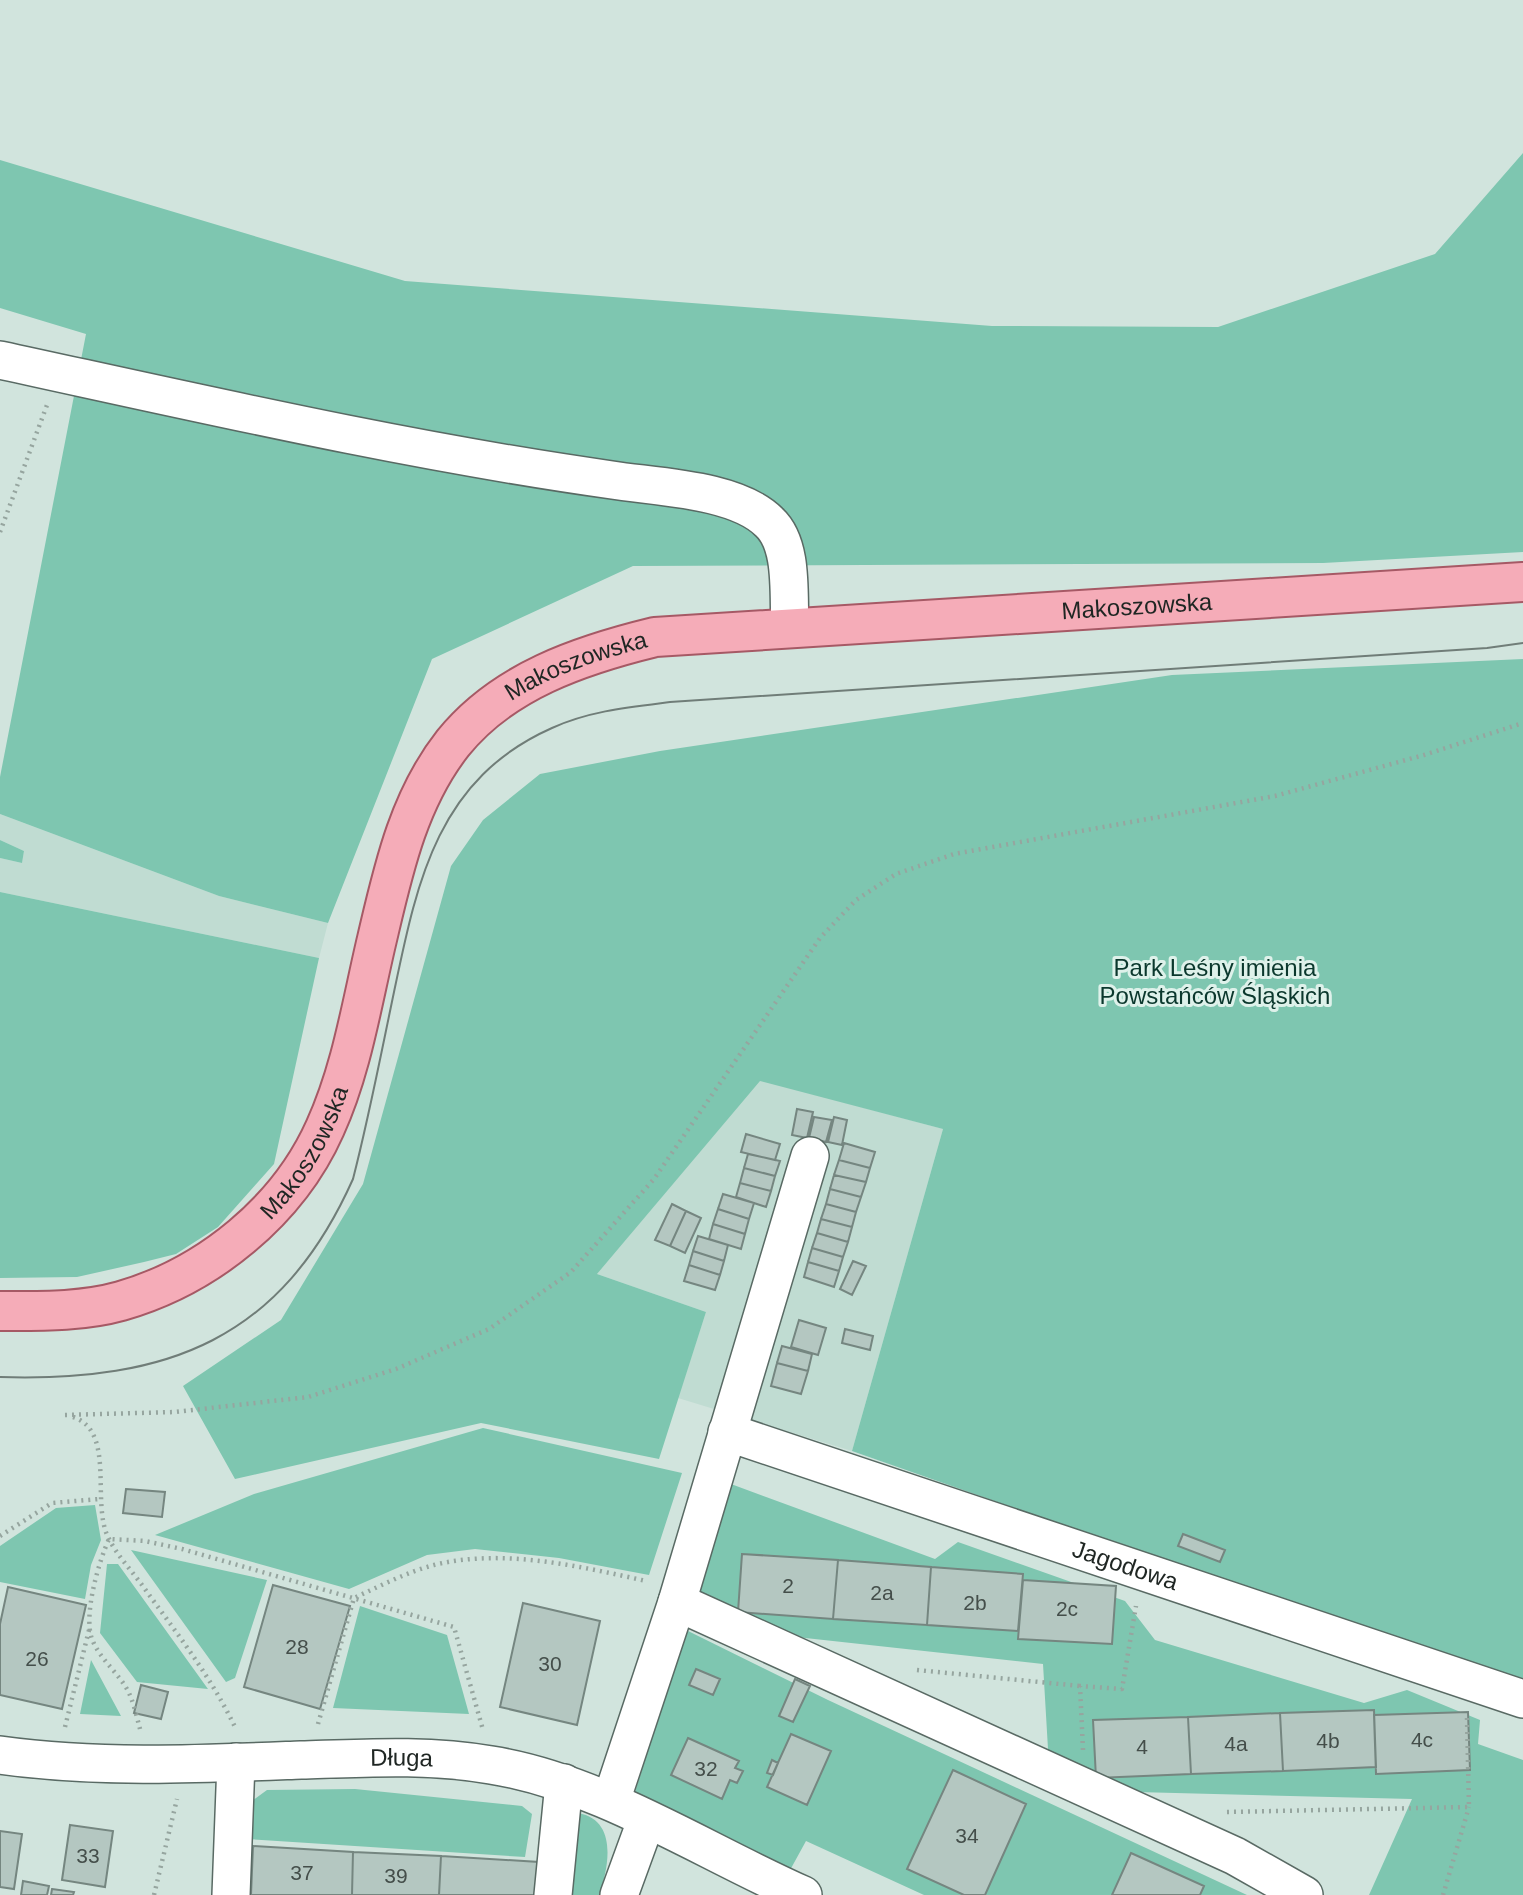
<svg xmlns="http://www.w3.org/2000/svg" width="1523" height="1895" font-family="Arial,sans-serif">
	<style>
		.built { fill: #c0dcd2 }
		.green { fill: #7ec6b0 }
		.building { fill: #b4c7c1; stroke: #758680; stroke-width: 2 }
		.lines { fill: none; stroke-linecap: round; stroke-linejoin: round }
		.minor-casing { stroke: #596a64; stroke-width: 40 }
		.major-casing { stroke: #a65965; stroke-width: 42 }
		.path { stroke: #96a59f; stroke-width: 4.5; stroke-dasharray: 2 5; stroke-linecap: butt }
		.minor { stroke: #fff; stroke-width: 37 }
		.major { stroke: #f5acb8; stroke-width: 38 }
		.tram { stroke: #707d78; stroke-width: 2 }
		.labels { text-anchor: middle; stroke-width: 6; stroke-linejoin: round; paint-order: stroke }
		.number-label { font-size: 21px; fill: #444e4a }
		.street-label { font-size: 24px; fill: #1f2623; stroke: #def1ea }
		.park-label { font-size: 24px; fill: #0b382d; stroke: #def1ea }
	</style>
	<rect width="100%" height="100%" fill="#d1e4dd"/>
	<!-- built -->
	<path class="built" d="M0 814 219 896 328 923 319 958 0 892V858L22 863 24 851 0 840Z
		M760 1080 943 1129 852 1451 678 1398 706 1312 597 1274Z"/>
	<!-- green -->
	<path class="green" d="M1523 153V552L1323 563 633 566 432 659 328 923 219 896 0 814V777L86 334 0 308V160L405 281 992 326 1218 327 1435 254Z
		M1523 659V1686L852 1451 943 1129 760 1081 597 1274 706 1312 659 1459 481 1423 235 1479 183 1386 281 1320 363 1184 451 866 483 820 540 774 660 751 1172 675Z
		M0 840 24 851 22 863 0 858Z
		M0 892 319 958 274 1164 218 1227 176 1254 144 1262 77 1277 0 1278Z
		M483 1428 682 1473 649 1575 559 1558 475 1549 427 1555 349 1589 155 1535 254 1494Z
		M731 1484 935 1559 958 1542 1125 1601 1155 1640 1364 1703 1407 1690 1480 1720 1478 1744 1523 1760V1895H1369L1412 1799 1098 1791 1049 1766 1043 1664 750 1632 695 1599Z
		M95 1505 101 1540 91 1565 85 1599 0 1582V1546L56 1508Z
		M131 1550 267 1580 235 1678 226 1682Z
		M107 1564H118L208 1689 137 1682 100 1633Z
		M360 1606 447 1635 469 1714 333 1708Z
		M686 1630 828 1700 1247 1895H924L806 1841 789 1872 634 1795Z
		M91 1660 121 1716 80 1714Z
		M355 1789 522 1806 532 1814 525 1857 248 1839 252 1801 267 1790Z
		M578 1813C618 1820 609 1867 599 1895H566Z"/>
	<!-- building -->
	<path class="building" d="M797 1109 813 1112 807 1138 792 1135Z
		M814 1117 832 1120 826 1142 809 1138Z
		M834 1117 847 1120 842 1145 828 1142Z
		M746 1134 780 1144 775 1160 741 1152Z
		M844 1143 875 1152 870 1168 839 1160Z
		M748 1154 780 1161 775 1176 744 1168Z
		M839 1160 870 1168 866 1182 834 1175Z
		M744 1168 775 1176 771 1191 740 1183Z
		M834 1175 866 1182 861 1197 830 1189Z
		M740 1183 771 1191 766 1207 736 1197Z
		M830 1189 861 1197 856 1212 826 1204Z
		M723 1194 754 1203 749 1219 718 1209Z
		M672 1204 686 1211 670 1246 655 1240Z
		M826 1204 856 1212 852 1227 821 1219Z
		M718 1209 749 1219 745 1234 713 1224Z
		M686 1211 701 1218 685 1253 670 1246Z
		M821 1219 852 1227 848 1242 817 1233Z
		M713 1224 745 1234 741 1249 709 1239Z
		M817 1233 848 1242 843 1257 812 1248Z
		M698 1236 728 1245 724 1261 693 1251Z
		M812 1248 843 1257 839 1271 808 1262Z
		M693 1251 724 1261 720 1275 689 1265Z
		M853 1261 866 1266 852 1295 840 1289Z
		M808 1262 839 1271 834 1287 804 1277Z
		M689 1265 720 1275 715 1290 684 1281Z
		M799 1320 826 1328 818 1355 791 1347Z
		M845 1329 873 1336 870 1350 842 1343Z
		M782 1346 812 1354 808 1371 777 1363Z
		M777 1363 808 1371 801 1394 771 1386Z
		M126 1489 165 1492 162 1517 123 1513Z
		M1183 1534 1225 1550 1220 1562 1178 1546Z
		M742 1554 838 1560 833 1619 738 1612Z
		M838 1560 931 1567 927 1625 833 1619Z
		M931 1567 1023 1574 1018 1631 927 1625Z
		M1023 1580 1116 1586 1112 1644 1018 1639Z
		M273 1585 350 1606 320 1709 244 1687Z
		M8 1587 86 1605 62 1709 0 1695V1624Z
		M523 1603 600 1621 577 1725 500 1707Z
		M696 1669 720 1679 713 1695 689 1685Z
		M795 1679 810 1686 793 1722 779 1716Z
		M141 1685 168 1692 161 1719 134 1713Z
		M1374 1710 1376 1767 1283 1771 1280 1713Z
		M1468 1712 1470 1770 1376 1774 1374 1715Z
		M1280 1713 1283 1771 1191 1774 1188 1717Z
		M1188 1717 1191 1774 1096 1778 1093 1720Z
		M791 1734 831 1751 807 1805 767 1787Z
		M688 1738 739 1761 735 1768 743 1771 737 1783 730 1780 722 1799 671 1775Z
		M772 1760 778 1763 773 1775 767 1773Z
		M953 1770 1026 1804 985 1895H964L907 1869Z
		M70 1825 113 1831 105 1887 62 1880Z
		M0 1831 22 1834 14 1889 0 1887Z
		M253 1846 353 1852 352 1895H251Z
		M353 1852 441 1856 439 1895H352Z
		M1131 1853 1204 1886 1200 1895H1112Z
		M441 1856 539 1862 538 1895H439Z
		M23 1881 49 1886 47 1895H21Z
		M52 1889 74 1892 73 1895H51Z"/>
	<g class="lines">
		<!-- minor casing -->
		<g class="minor-casing">
			<g id="minor">
				<path d="M0 360C203 404 406 451 612 480 657 487 736 489 769 522 794 545 788 595 790 628"/>
				<path id="s1" d="M727 1432 1523 1699"/>
				<path d="M677 1602 1235 1856 1304 1895"/>
				<path id="s2" d="M0 1755C100 1769 201 1764 301 1760 365 1758 428 1754 491 1765 599 1782 703 1851 803 1895"/>
				<path d="M611 1801 677 1602 810 1156"/>
				<path d="M231 1895 236 1762"/>
				<path d="M553 1895 564 1783"/>
				<path d="M619 1895 646 1821"/>
			</g>
		</g>
		<!-- major casing -->
		<g class="major-casing">
			<g id="major">
				<path id="s3" d="M0 1311C40 1311 82 1312 121 1301 208 1276 288 1211 325 1128 352 1069 362 1002 377 939 393 871 408 800 453 743 503 681 581 655 655 637L1523 582"/>
			</g>
		</g>
		<!-- path -->
		<path class="path" d="M0 532 47 405
			M65 1415 175 1412 308 1397 396 1369 489 1329 571 1272 654 1179 820 938 856 900 896 874 954 854 1275 796 1424 755 1523 723
			M73 1417C116 1431 91 1502 108 1537 116 1554 131 1570 142 1585 175 1631 210 1675 235 1727
			M0 1536 52 1503 99 1499
			M917 1670 1080 1686
			M318 1724 354 1598C380 1586 407 1572 434 1565 502 1548 579 1566 646 1581
			M65 1727 89 1630
			M140 1729C137 1718 134 1704 129 1693 120 1674 100 1660 92 1639 83 1615 99 1561 109 1539L145 1541 182 1549 454 1627 483 1730
			M1083 1750 1080 1686 1122 1689 1136 1606
			M1227 1812 1469 1807 1467 1718
			M154 1895 177 1799
			M1443 1895 1469 1807"/>
		<!-- minor -->
		<use href="#minor" class="minor"/>
		<!-- major -->
		<use href="#major" class="major"/>
		<!-- tram -->
		<path class="tram" d="M0 1377C168 1382 281 1340 353 1179 369 1117 381 1054 394 992 417 882 437 779 552 728 589 711 630 707 670 702L1487 648 1523 643"/>
	</g>
	<g class="labels">
		<!-- number labels -->
		<g class="number-label">
			<text x="788" y="1593">2</text>
			<text x="882" y="1600">2a</text>
			<text x="975" y="1610">2b</text>
			<text x="1067" y="1616">2c</text>
			<text x="297" y="1654">28</text>
			<text x="37" y="1666">26</text>
			<text x="550" y="1671">30</text>
			<text x="1422" y="1747">4c</text>
			<text x="1328" y="1748">4b</text>
			<text x="1236" y="1751">4a</text>
			<text x="1142" y="1754">4</text>
			<text x="706" y="1776">32</text>
			<text x="967" y="1843">34</text>
			<text x="88" y="1863">33</text>
			<text x="302" y="1880">37</text>
			<text x="396" y="1883">39</text>
		</g>
		<!-- street labels -->
		<g class="street-label">
			<text dy="8" stroke="none"><textPath href="#s3" startOffset="1521">Makoszowska</textPath></text>
			<text dy="8" stroke="none"><textPath href="#s3" startOffset="954">Makoszowska</textPath></text>
			<text dy="8" stroke="none"><textPath href="#s3" startOffset="366">Makoszowska</textPath></text>
			<text dy="8" stroke="none"><textPath href="#s1" startOffset="420">Jagodowa</textPath></text>
			<text dy="8" stroke="none"><textPath href="#s2" startOffset="402">Długa</textPath></text>
		</g>
		<!-- park labels -->
		<g class="park-label">
			<text x="1215" y="976">Park Leśny imienia<tspan x="1215" dy="28">Powstańców Śląskich</tspan></text>
		</g>
	</g>
</svg>
